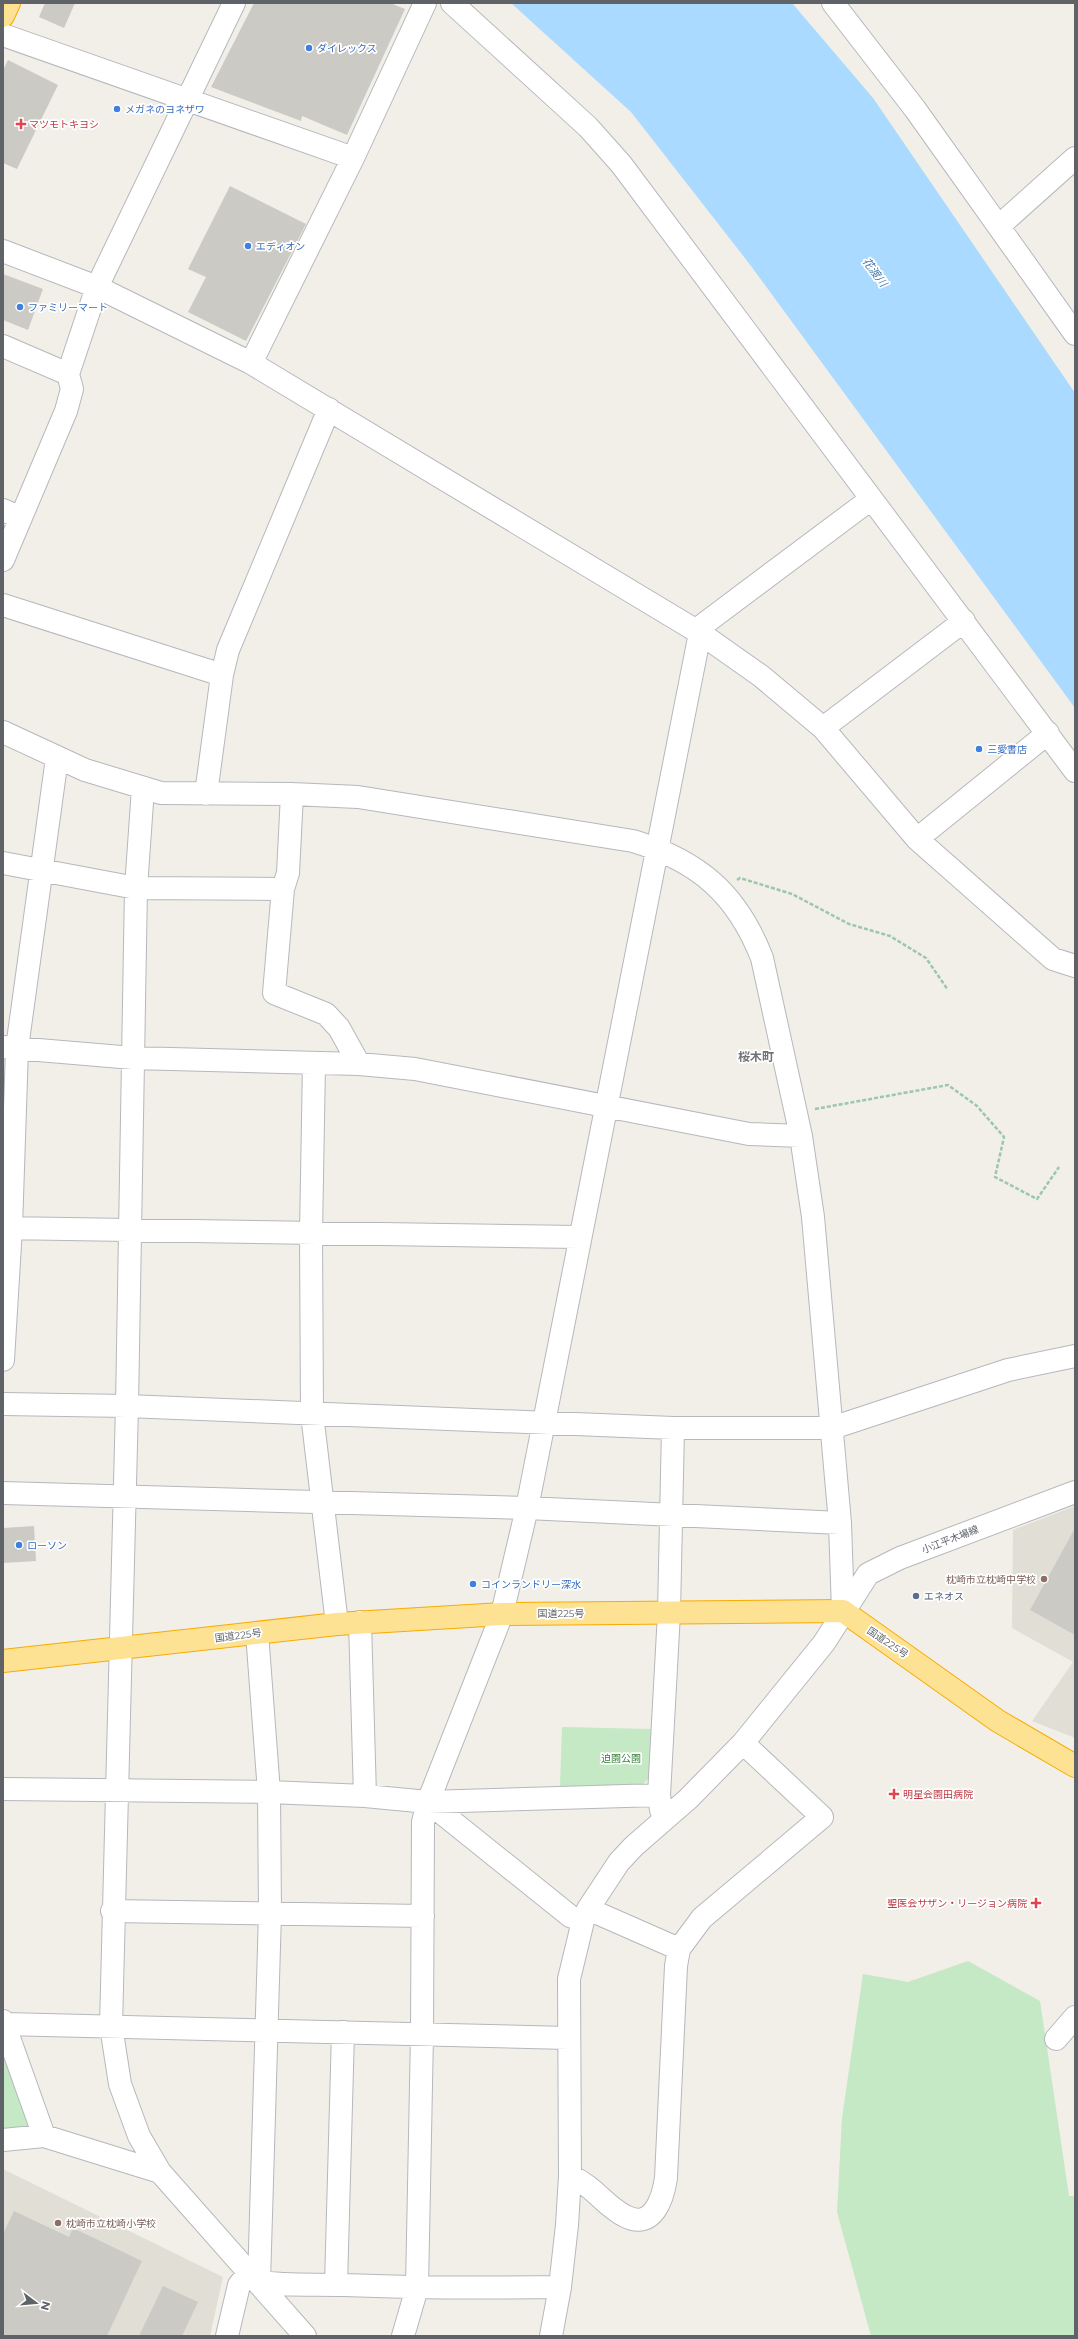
<svg xmlns="http://www.w3.org/2000/svg" width="1078" height="2339" font-family="Montserrat,'Noto Sans JP',sans-serif">
	<style>
		.education { fill: #e1ded6 }
		.green { fill: #c5e8c5 }
		.water { fill: #aadaff }
		.building { fill: #cccac5 }
		.lines { fill: none; stroke-linecap: round; stroke-linejoin: round }
		.minor-casing { stroke: #b5b8bc; stroke-width: 24 }
		.highway-casing { stroke: #f9ab00; stroke-width: 24 }
		.path { stroke: #9cc7a9; stroke-width: 2.5; stroke-dasharray: 4 2; stroke-linecap: butt }
		.minor { stroke: #fff; stroke-width: 22 }
		.highway { stroke: #fde293; stroke-width: 22 }
		.shop-dot { fill: #3f7fe0; stroke: #fff; stroke-width: 1.5 }
		.health-dot { fill: #e0444e; stroke: #fff; stroke-width: 1.5 }
		.education-dot { fill: #8d6e63; stroke: #fff; stroke-width: 1.5 }
		.service-dot { fill: #5c6f8a; stroke: #fff; stroke-width: 1.5 }
		.labels { text-anchor: middle; stroke-width: 3.5; stroke-linejoin: round; paint-order: stroke }
		.shop-label { font-size: 10px; fill: #366cbe; stroke: #fff; text-anchor: start }
		.health-label { font-size: 10px; fill: #be3a42; stroke: #fff; text-anchor: start }
		.street-label { font-size: 10px; fill: #5f6368; stroke: #fff }
		.education-label { font-size: 10px; fill: #785e54; stroke: #fff; text-anchor: end }
		.service-label { font-size: 10px; fill: #4e5e75; stroke: #fff; text-anchor: start }
		.park-label { font-size: 10px; fill: #348238; stroke: #fff }
		.water-label { font-size: 11px; font-style: italic; fill: #4174aa; stroke: #fff }
		.quarter-label { font-size: 12px; font-weight: bold; fill: #70757a; stroke: #fff }
	</style>
	<rect width="100%" height="100%" fill="#f1efe8"/>
	<!-- education -->
	<path class="education" d="M1075 1506V1738L1032 1721 1073 1662 1012 1628 1013 1530Z
		M3 2169 223 2277 210 2336H3Z"/>
	<!-- green -->
	<path class="green" d="M562 1727 651 1729V1776L639 1788 560 1787Z
		M968 1961 1040 2001 1069 2196H1075V2336H871L837 2212 842 2118 863 1974 908 1982Z
		M3 2045 30 2120 25 2131 3 2130Z"/>
	<!-- water -->
	<path class="water" d="M511 3H792L873 98 1075 393V708L748 262 631 112Z"/>
	<!-- building -->
	<path class="building" d="M45 3H75L64 28 39 17Z
		M254 3H390L405 9 347 135 302 116 301 121 211 87Z
		M8 60 58 85 17 169 3 163V70Z
		M230 186 306 224 246 341 188 312 206 277 188 269Z
		M3 274 43 289 28 330 3 320Z
		M34 1526 36 1561 3 1563V1528Z
		M1075 1528V1635L1030 1610Z
		M14 2211 69 2237 73 2228 142 2261 107 2336H3V2234Z
		M163 2286 198 2302 182 2336H139Z"/>
	<g class="lines">
		<!-- minor casing -->
		<g class="minor-casing">
			<path id="minor" d="M452 3 588 127 621 164 1075 771
				M833 3 915 109 1075 334
				M3 35 353 158
				M999 226 1075 158
				M3 251 97 287 251 363 700 633 761 676 823 728 917 839 1053 959 1075 966
				M3 346 68 374
				M251 363 353 158 425 3
				M3 510 21 518
				M3 560 66 411 72 389 68 374 97 287 234 3
				M3 605 222 675
				M696 630 871 499
				M823 728 964 621
				M3 732 85 770 161 793 292 794 358 797 633 841C699 861 737 894 762 958L801 1136 813 1217 840 1523 843 1611
				M143 788 136 888 127 1406 111 2026 120 2084 139 2136 160 2172 305 2336
				M206 794 222 675 228 650 329 409
				M292 794 288 873 283 889 274 993 326 1014 339 1028 359 1064
				M917 839 1048 733
				M3 863 136 888 283 889
				M3 1047 133 1058 359 1064 415 1069 749 1134 801 1136
				M314 1063 311 1234 312 1414 337 1624
				M3 1228 579 1237
				M3 1360 11 1228 17 1048 57 758
				M3 1404 127 1406 673 1428H832L1008 1370 1075 1356
				M3 1493 527 1508 840 1523
				M360 1622 365 1796
				M257 1633 269 1792 270 1913 259 2282C288 2286 315 2284 344 2285 416 2288 488 2288 560 2287
				M3 1789 269 1792 365 1796 428 1802 659 1795
				M428 1802 570 1916 583 1921
				M661 1810 659 1795 669 1613 673 1428
				M588 1909 679 1949
				M112 1911 423 1916
				M3 2021 44 2136
				M5 2024 568 2038
				M1056 2039 1075 2017
				M3 2140 44 2136 160 2172
				M570 2176C594 2186 605 2206 625 2216 653 2231 663 2198 666 2178L676 1966 679 1949 702 1918 822 1817 743 1743
				M336 2285 343 2032
				M227 2336 239 2285 250 2272
				M403 2336 417 2288 422 2034 423 1822 428 1802 502 1614 527 1508 700 633
				M551 2336 560 2287 567 2225 570 2176 569 1979 583 1921 588 1909 619 1862 634 1846 688 1799 743 1743 824 1643 868 1574 900 1558 1075 1492"/>
		</g>
		<!-- highway casing -->
		<g class="highway-casing">
			<path id="highway" d="M3 16 9 3
				M3 1661 337 1624 502 1614 843 1611 998 1721 1075 1766"/>
		</g>
		<!-- path -->
		<path class="path" d="M737 880 740 878 792 894 849 924 890 936 926 958 948 990
			M815 1109 948 1085 977 1106 1004 1137 995 1177 1037 1199 1059 1167"/>
		<!-- minor -->
		<use href="#minor" class="minor"/>
		<!-- highway -->
		<use href="#highway" class="highway"/>
	</g>
	<!-- markers -->
	<g class="shop-dot">
		<circle cx="309" cy="48" r="4"/>
		<circle cx="117" cy="109" r="4"/>
		<circle cx="248" cy="246" r="4"/>
		<circle cx="20" cy="307" r="4"/>
		<circle cx="979" cy="749" r="4"/>
		<circle cx="19" cy="1545" r="4"/>
		<circle cx="473" cy="1584" r="4"/>
	</g>
	<g class="health-dot">
		<path d="M19 118h4v4h4v4h-4v4h-4v-4h-4v-4h4z"/>
		<path d="M892 1788h4v4h4v4h-4v4h-4v-4h-4v-4h4z"/>
		<path d="M1034 1897h4v4h4v4h-4v4h-4v-4h-4v-4h4z"/>
	</g>
	<g class="education-dot">
		<circle cx="1044" cy="1579" r="4"/>
		<circle cx="58" cy="2223" r="4"/>
	</g>
	<circle class="service-dot" cx="916" cy="1596" r="4"/>
	<g class="labels">
		<!-- shop labels -->
		<g class="shop-label">
			<text x="317" y="52">ダイレックス</text>
			<text x="125" y="113">メガネのヨネザワ</text>
			<text x="256" y="250">エディオン</text>
			<text x="28" y="311">ファミリーマート</text>
			<text x="987" y="753">三愛書店</text>
			<text x="27" y="1549">ローソン</text>
			<text x="481" y="1588">コインランドリー深水</text>
		</g>
		<!-- health labels -->
		<g class="health-label">
			<text x="29" y="128">マツモトキヨシ</text>
			<text x="903" y="1798">明星会園田病院</text>
			<text x="1027" y="1907" text-anchor="end">聖医会サザン・リージョン病院</text>
		</g>
		<!-- street labels -->
		<g class="street-label">
			<text transform="translate(950 1539) rotate(-21)" y="4">小江平木場線</text>
			<text x="561" y="1617">国道225号</text>
			<text transform="translate(238 1635) rotate(-7)" y="4">国道225号</text>
			<text transform="translate(888 1642) rotate(34)" y="4">国道225号</text>
		</g>
		<!-- education labels -->
		<g class="education-label">
			<text x="1036" y="1583">枕崎市立枕崎中学校</text>
			<text x="66" y="2227" text-anchor="start">枕崎市立枕崎小学校</text>
		</g>
		<!-- service labels -->
		<g class="service-label">
			<text x="924" y="1600">エネオス</text>
		</g>
		<!-- park labels -->
		<g class="park-label">
			<text x="621" y="1762">迫園公園</text>
		</g>
		<!-- water labels -->
		<g class="water-label">
			<text transform="translate(875 272) rotate(53)" y="4">花渡川</text>
		</g>
		<!-- quarter labels -->
		<g class="quarter-label">
			<text x="756" y="1061">桜木町</text>
		</g>
	</g>
	<!-- border -->
	<rect width="1078" height="2339" fill="none" stroke="#5f6368" stroke-width="8"/>
	<!-- north arrow -->
	<g transform="translate(36 2303) rotate(106)" stroke="#ffffff" stroke-width="3" paint-order="stroke">
	<path d="M0-3L7 15L0 10L-7 15Z" fill="#5f6368"/>
	<text y="-6" font-size="11" font-weight="bold" text-anchor="middle" fill="#5f6368">N</text>
	</g>
</svg>
